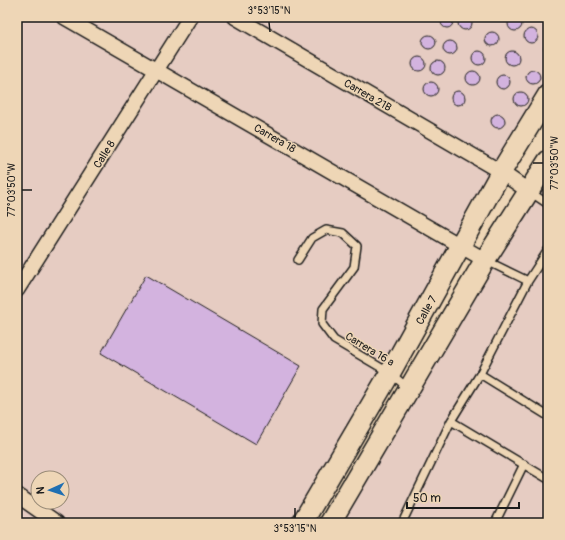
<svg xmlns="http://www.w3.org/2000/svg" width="565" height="540" font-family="Pangolin,sans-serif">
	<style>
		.built { fill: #e6ccc2; fill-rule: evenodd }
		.building { fill: #d3b3df; stroke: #1c1c1c }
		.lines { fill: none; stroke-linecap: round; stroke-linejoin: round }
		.lane-casing { stroke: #1c1c1c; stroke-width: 10 }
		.street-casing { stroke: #1c1c1c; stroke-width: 17 }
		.secondary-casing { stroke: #1c1c1c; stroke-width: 23 }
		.lane { stroke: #eed6b6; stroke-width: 7 }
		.street { stroke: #eed6b6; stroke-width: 14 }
		.secondary { stroke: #eed6b6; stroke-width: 20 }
		.ticks { fill: none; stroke: #1c1c1c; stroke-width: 1.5 }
		.labels { text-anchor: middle; stroke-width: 3; stroke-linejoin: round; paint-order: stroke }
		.street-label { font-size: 11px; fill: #1c1c1c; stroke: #eed6b6 }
		.neatline { fill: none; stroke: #1c1c1c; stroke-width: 1.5 }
		.ticks-label { font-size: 10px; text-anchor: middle; fill: #1c1c1c }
	</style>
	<rect width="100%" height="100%" fill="#eed6b6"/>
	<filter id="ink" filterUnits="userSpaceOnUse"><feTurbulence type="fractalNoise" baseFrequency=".025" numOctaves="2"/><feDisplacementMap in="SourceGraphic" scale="8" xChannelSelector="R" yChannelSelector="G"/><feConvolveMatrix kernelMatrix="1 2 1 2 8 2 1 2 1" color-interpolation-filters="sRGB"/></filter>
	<g filter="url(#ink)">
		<!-- built -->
		<path class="built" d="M17 17H548V95L302 523H17ZM38 478H62V502H38Z
			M548 161V523H330Z"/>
		<!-- building -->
		<path class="building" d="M441 22a6 6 0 1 1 12 0a6 6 0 1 1-12 0Z
			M458 23a7 7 0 1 1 14 0a7 7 0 1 1-14 0Z
			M493 17H504L498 20Z
			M508 24a7 7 0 1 1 14 0a7 7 0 1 1-14 0Z
			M524 36a7 7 0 1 1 14 0a7 7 0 1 1-14 0Z
			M485 39a7 7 0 1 1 14 0a7 7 0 1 1-14 0Z
			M422 42a7 7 0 1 1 14 0a7 7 0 1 1-14 0Z
			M443 48a7 7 0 1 1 14 0a7 7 0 1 1-14 0Z
			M548 42V55L545 52 544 48 545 44Z
			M472 58a7 7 0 1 1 14 0a7 7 0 1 1-14 0Z
			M505 58a7 7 0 1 1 14 0a7 7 0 1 1-14 0Z
			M412 64a7 7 0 1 1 14 0a7 7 0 1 1-14 0Z
			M431 68a7 7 0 1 1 14 0a7 7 0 1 1-14 0Z
			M526 77a7 7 0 1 1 14 0a7 7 0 1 1-14 0Z
			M466 78a7 7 0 1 1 14 0a7 7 0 1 1-14 0Z
			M496 82a7 7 0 1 1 14 0a7 7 0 1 1-14 0Z
			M424 89a7 7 0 1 1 14 0a7 7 0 1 1-14 0Z
			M451 98a7 7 0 1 1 14 0a7 7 0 1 1-14 0Z
			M514 99a7 7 0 1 1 14 0a7 7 0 1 1-14 0Z
			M491 121a7 7 0 1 1 14 0a7 7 0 1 1-14 0Z
			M146 275 301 366 256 444 101 353Z"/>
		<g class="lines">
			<!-- lane casing -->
			<g class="lane-casing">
				<path id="lane" d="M530 192 548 204
					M548 250 528 281 480 374 451 421 548 479
					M298 260 312 238 326 230 343 233 357 246 354 267 323 309 322 324 334 340 390 373 408 388
					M487 261 528 281
					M480 374 548 416
					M403 523V521L451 421
					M495 523 524 464"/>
			</g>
			<!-- street casing -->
			<g class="street-casing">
				<path id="street" d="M64 17 485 260
					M235 17 501 172 530 192
					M17 290 190 17
					M17 495 57 523"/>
			</g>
			<!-- secondary casing -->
			<g class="secondary-casing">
				<path id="secondary" d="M302 523 390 373 501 172 548 95
					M330 523 485 260 548 161"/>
			</g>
			<!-- lane -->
			<use href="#lane" class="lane"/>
			<!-- street -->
			<use href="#street" class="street"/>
			<!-- secondary -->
			<use href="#secondary" class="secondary"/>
		</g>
	</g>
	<!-- ticks -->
	<path class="ticks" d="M269 22 270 32M533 163H543M22 190H32M295 508V518"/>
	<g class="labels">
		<!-- street labels -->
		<g class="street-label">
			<text transform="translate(368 95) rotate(30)" y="4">Carrera 21B</text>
			<text transform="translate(275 138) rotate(30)" y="4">Carrera 18</text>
			<text transform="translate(104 154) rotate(-58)" y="4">Calle 8</text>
			<text transform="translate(426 310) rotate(-61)" y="4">Calle 7</text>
			<text transform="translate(370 349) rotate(31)" y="4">Carrera 16 a</text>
		</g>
	</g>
	<!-- margin -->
	<rect width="565" height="540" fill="none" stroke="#eed6b6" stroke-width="44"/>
	<!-- north arrow -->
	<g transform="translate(50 490) rotate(267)"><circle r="19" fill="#eed6b6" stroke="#9a8c78"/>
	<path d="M0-3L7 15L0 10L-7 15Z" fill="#1f6fb2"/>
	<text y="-6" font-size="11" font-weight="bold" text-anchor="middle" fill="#1c1c1c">N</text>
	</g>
	<!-- scale -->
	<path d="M407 502v6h112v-6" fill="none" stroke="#1c1c1c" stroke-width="2"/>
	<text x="413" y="502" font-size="12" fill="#1c1c1c" stroke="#eed6b6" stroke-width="3" paint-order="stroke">50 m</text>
	<rect x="22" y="22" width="521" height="496" class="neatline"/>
	<g class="ticks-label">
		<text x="269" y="14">3°53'15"N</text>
		<text transform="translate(554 163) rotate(-90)" y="4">77°03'50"W</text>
		<text transform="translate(11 190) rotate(-90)" y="4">77°03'50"W</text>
		<text x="295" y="532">3°53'15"N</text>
	</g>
</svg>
